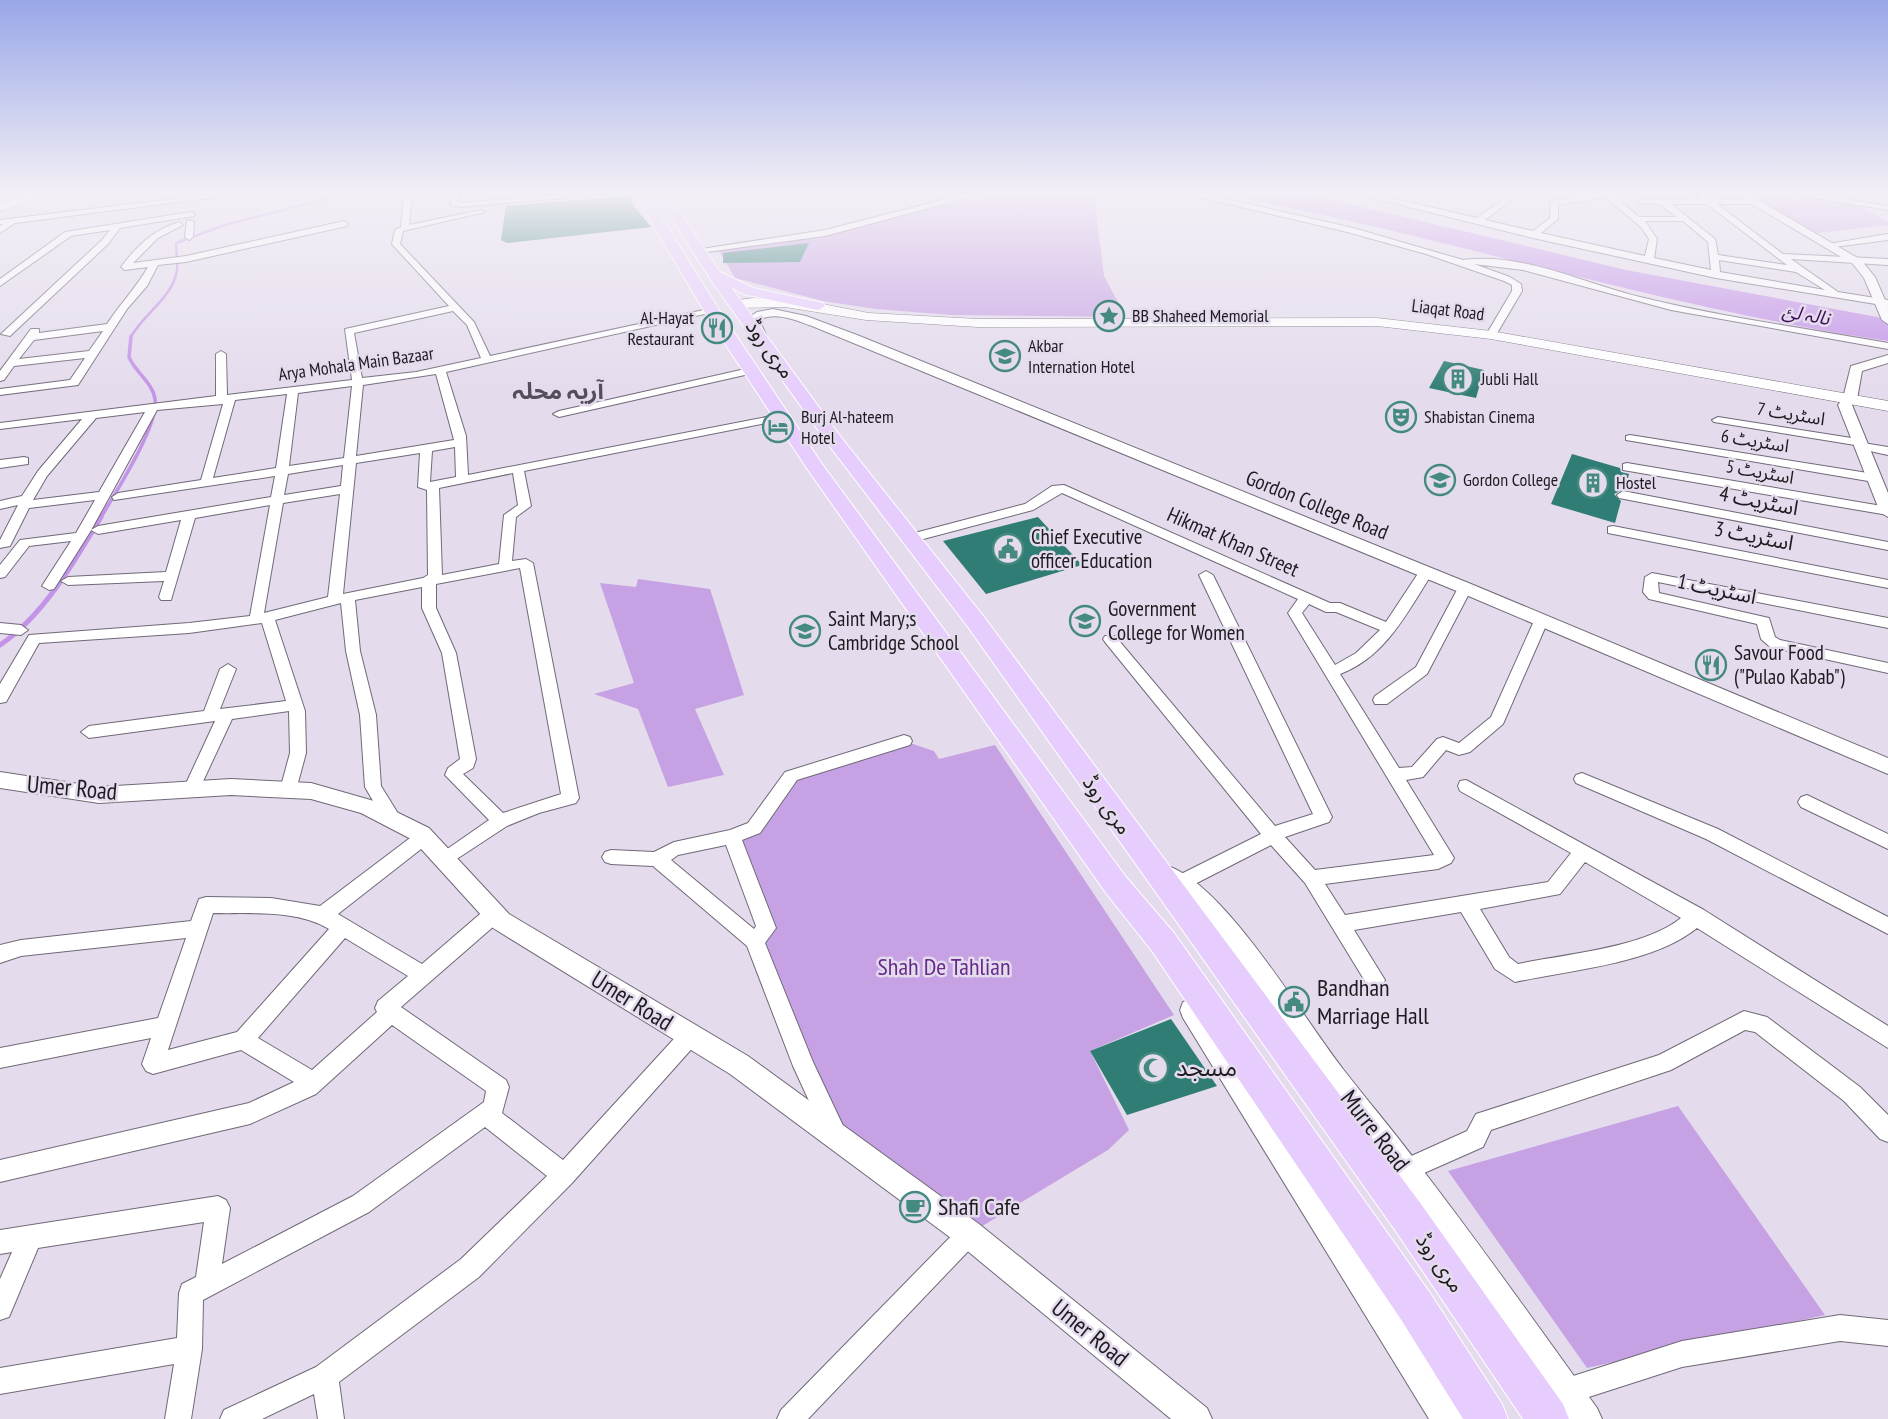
<svg xmlns="http://www.w3.org/2000/svg" width="1888" height="1419" font-family="'PT Sans Narrow','Noto Sans Arabic',sans-serif">
	<style>
		.green { fill: #c6a2e4 }
		.water { fill: #c293e7 }
		.lines { fill: none; stroke-linecap: round; stroke-linejoin: round }
		.stream-far2 { stroke: #c293e7; stroke-width: 2.5 }
		.stream-far1 { stroke: #c293e7; stroke-width: 3.5 }
		.stream { stroke: #c293e7; stroke-width: 5 }
		.building { fill: #307d75 }
		.minor-casing { stroke: #706977; stroke-width: 2 }
		.tertiary-casing { stroke: #706977; stroke-width: 2 }
		.secondary-casing { stroke: #706977; stroke-width: 1 }
		.primary-casing { stroke: #fff; stroke-width: 2 }
		.minor { fill: #fff; fill-rule: evenodd }
		.tertiary { fill: #fff; fill-rule: evenodd }
		.secondary { fill: #fff; fill-rule: evenodd }
		.primary { fill: #e7cdfd; fill-rule: evenodd }
		.labels { text-anchor: middle; stroke-width: 5; stroke-linejoin: round; paint-order: stroke }
		.far-street-label { font-size: 18px; fill: #1e1b20; stroke: #e4dbec }
		.far-poi-label { font-size: 18px; fill: #1e1b20; stroke: #e4dbec; text-anchor: start }
		.far-water-label { font-size: 19px; font-style: italic; fill: #3e0f59; stroke: #e4dbec }
		.street-label { font-size: 21px; fill: #1e1b20; stroke: #e4dbec }
		.poi-label { font-size: 21px; fill: #1e1b20; stroke: #e4dbec; text-anchor: start }
		.far-district-label { font-size: 23px; font-weight: bold; fill: #544d5a; stroke: #e4dbec }
		.near-street-label { font-size: 24px; fill: #1e1b20; stroke: #e4dbec }
		.near-park-label { font-size: 24px; fill: #652a8b; stroke: #e4dbec }
		.near-poi-label { font-size: 24px; fill: #1e1b20; stroke: #e4dbec; text-anchor: start }
	</style>
	<rect width="100%" height="100%" fill="#e4dbec"/>
	<!-- green -->
	<path class="green" d="M1012 194 1094 195 1104 276 1126 317 951 315 876 309 823 301 735 278 719 251 789 242 969 200Z
		M1780 194 1859 205 1888 222V225L1818 233 1748 195Z
		M638 579 710 589 744 695 695 709 724 775 668 787 638 709 594 694 634 683 600 583 636 587Z
		M904 741 934 751 939 759 995 745 1174 1015 1090 1051 1129 1130 1108 1150 969 1234 837 1137 755 941 766 927 732 837 754 828 791 776Z
		M1678 1106 1825 1315 1587 1368 1448 1171Z"/>
	<!-- water -->
	<path class="water" d="M1222 194H1308L1626 270 1888 319V341C1663 308 1446 236 1222 194Z"/>
	<g class="lines">
		<!-- stream-far2 -->
		<path class="stream-far2" d="M131 337C143 314 173 298 177 270 178 261 176 252 176 243L225 225 345 194"/>
		<!-- stream-far1 -->
		<path class="stream-far1" d="M100 519C114 495 160 424 155 399 153 383 135 372 129 357L131 336"/>
		<!-- stream -->
		<path class="stream" d="M0 645C44 615 74 562 101 517"/>
	</g>
	<!-- building -->
	<path class="building" d="M630 196 634 206 651 227 507 243 501 240 506 206Z
		M809 243 800 262 723 263V253Z
		M1444 361 1484 370 1476 398 1429 388Z
		M1572 454 1620 468 1621 472 1629 474 1625 489 1614 494 1621 501 1615 523 1551 504Z
		M1038 517 1082 565 986 594 943 541Z
		M1171 1019 1217 1086 1127 1115 1090 1051Z"/>
	<g class="lines">
		<!-- minor casing -->
		<g class="minor-casing">
			<path id="minor" d="M213 194H240L15 223 0 233V226L3 224H0V220Z
				M404 194H412L409 225 481 210 485 212 403 231 400 244 474 322 490 356 713 308 718 311 446 372 466 436 468 475 782 414 788 417 782 420 524 471 531 506 516 517 512 561 526 559 533 563 579 798 576 803 539 813 507 826 446 866 440 864 437 859 440 854 489 820 445 775 448 768 460 759 442 653 422 608V587L355 600 360 651 376 715 381 786 402 820 399 825 393 827 387 825 365 787 360 715 346 651 341 603 275 620 305 711 306 753 296 790 294 795H282L280 790 290 753 289 711 232 719 199 790 197 795H185L183 790 215 721 89 738 81 732 89 726 204 711 220 669 228 664 236 669 220 709 286 701 262 623 189 633 39 643 6 702 0 703V684L29 635 189 623 250 616 270 505 195 518 171 600H161L159 597 164 581 68 585 61 581 68 577 166 572 181 520 98 534 91 530 98 526 271 497 275 476 114 500 112 497 118 493 201 480 223 404 157 410 90 532 54 589 49 590 42 586 71 541 29 546 5 577 0 578V565L20 540 76 533 95 500 29 508 10 546 0 548V540L18 505 0 509V501L22 496 38 471 82 419 0 429V423L216 396V354L221 351 226 354 227 395 352 380 345 329 449 306 392 244 395 230 401 227ZM453 311 467 325 481 358 416 372 362 378 354 333ZM436 374 454 440 356 456 363 385ZM352 386 344 458 289 466 298 393ZM287 394 276 468 213 478 235 400ZM145 412 99 492 33 500 47 476 96 418ZM455 447 456 477 430 482 432 451ZM420 453 418 487 427 490 428 575 423 578 343 594 356 463ZM343 465 341 486 284 495 288 474ZM513 473 518 505 504 515 499 564 442 575 439 488ZM340 494 328 597 264 613 283 503ZM520 568 561 794 503 813 463 774 473 768 476 759 456 653 436 608V584Z
				M451 194H459L458 202 461 203 566 194H606L461 207 451 205Z
				M966 194H981L825 236 699 253 695 250 825 230Z
				M1186 194H1204L1353 228 1463 260C1522 252 1583 283 1640 297 1721 317 1805 328 1888 343V349L1671 310 1523 270 1474 264 1510 277 1521 284 1522 291 1496 335 1491 338 1486 335 1512 291V285L1504 281 1426 254 1347 232Z
				M1357 194H1373L1477 218 1501 201 1492 194H1502L1510 201 1485 220 1533 231 1550 218 1551 201 1571 198 1567 194H1612L1639 217H1676L1660 204 1639 203 1642 199H1701L1695 194H1705L1711 199 1753 200 1756 204H1717L1783 254 1888 259V265L1791 259 1838 292 1888 300V306L1716 278 1533 238ZM1605 197 1641 227 1649 239 1645 256 1541 233 1558 219V205ZM1671 204H1707L1787 265 1718 255 1715 239ZM1645 221H1683L1708 242 1711 270 1654 258 1657 239ZM1719 260 1796 272 1825 290 1720 272Z
				M1792 194H1814L1888 206V210Z
				M191 212 195 214 194 216 120 228 108 244 10 336 1 334 102 240 110 230 71 236 0 286V279L65 232Z
				M187 220 194 222 193 237 189 240 185 237Z
				M344 221 348 224 347 226 186 262 158 265 147 286 127 309 78 385 0 395V389L70 380 85 358 14 366 4 380 0 381V371L31 329H39V333L107 324C120 304 136 288 148 267L125 270 121 267C137 246 153 230 179 222L183 225 158 238 133 263 186 256ZM103 331 89 351 19 359 34 340Z
				M1888 234V240L1826 248 1822 245Z
				M754 367 759 370 758 372 559 417 553 414 559 411Z
				M1718 417 1858 439 1863 443 1888 447V455L1856 448 1855 445 1714 422 1712 420Z
				M1630 435 1874 474 1880 478 1874 482 1626 440V436Z
				M24 457 28 458V464L0 468V460Z
				M1627 463 1888 507V515L1623 470V464Z
				M1064 485 1330 603H1340L1386 622 1421 569H1431L1433 572C1408 611 1386 657 1340 674L1399 768 1412 767 1437 739 1443 737 1459 743 1491 717 1534 621 1536 618H1546L1548 621 1503 724 1470 752 1459 755 1446 750 1423 777 1406 780 1451 853 1454 858 1451 863 1438 869 1325 884 1345 915 1548 882 1571 853 1460 791 1458 786 1460 781 1466 780 1704 910 1888 1026V1048L1697 928C1653 964 1570 970 1515 982L1495 969 1461 912 1354 930 1385 980 1382 986 1375 989 1368 986 1305 883 1271 845 1187 888 1180 891 1173 888 1171 883 1173 878 1261 834 1105 642 1103 639 1105 636H1115L1275 826 1313 814 1199 575 1206 571 1213 575 1332 817 1329 822 1285 837 1315 870 1434 855 1288 613 1298 599 1062 493 1033 510 912 542 905 538 907 535 1025 504 1052 486ZM1309 604 1326 612H1336L1380 630 1356 653 1335 665 1302 613ZM1585 862 1681 918C1644 948 1565 954 1518 964L1509 957 1480 909 1560 894Z
				M1623 491 1888 542V550L1619 498 1617 495Z
				M1613 526 1888 580V588L1608 533V527Z
				M1652 573 1888 618V628L1658 582 1659 593 1769 618 1775 637 1780 640 1888 663V673L1770 647 1761 639 1757 624 1649 599 1643 592 1645 577Z
				M1465 584 1472 588 1427 674 1387 704H1375L1373 700 1375 696 1416 667 1458 588Z
				M0 623 21 625 28 630 21 635 0 633Z
				M904 735 910 737 912 741 910 745 797 780 760 833 742 840 776 928 765 943 813 1062 845 1130 842 1138 834 1141 826 1138 793 1066 747 946 653 866 611 864 605 862 602 857 605 852 611 850 654 852 674 842 730 830 748 823 785 772ZM726 845 756 926 754 929 671 860 678 855Z
				M1582 773 1718 829 1888 917V934L1706 839 1576 783 1574 779 1576 775Z
				M1807 795 1888 834V849L1801 807 1798 802 1801 797Z
				M424 830 430 832 433 837 430 842 338 914 422 964 487 908 494 906 501 908 503 914 501 920 401 1007 506 1080 509 1087 502 1113 563 1160 682 1030 689 1027 696 1030 699 1037 696 1044 572 1183 479 1277 339 1382 344 1419H318L314 1394 262 1419H220L224 1410 316 1367 461 1259 547 1176 485 1127 369 1212 203 1300 202 1349 191 1419H165L174 1364 0 1394V1368L177 1338 179 1293 182 1284 196 1277 204 1222 38 1248 9 1317 0 1320V1279L12 1252 0 1254V1230L218 1196 226 1200 230 1208 222 1264 353 1196 484 1102 486 1091 392 1025 316 1094 250 1124 0 1182V1160L249 1103 294 1082 241 1050 153 1074 146 1071 142 1064 151 1038 0 1068V1048L158 1018 186 938 21 956 0 963V945L21 940 191 921 199 899 206 897 271 898 320 906 418 832ZM213 913C249 914 297 909 329 929L237 1032 168 1050ZM345 938 408 976 378 1001 375 1008 377 1012 312 1070 258 1038Z
				M1744 1011 1767 1017 1860 1087 1888 1115V1142L1880 1139 1844 1101 1755 1032 1745 1030 1671 1070 1491 1130 1483 1147 1406 1181 1398 1178 1395 1170 1398 1162 1467 1131 1476 1114 1659 1055Z
				M969 1222 977 1226 981 1234 977 1242 808 1419H777L781 1410 961 1226Z
				M1840 1315 1888 1320V1346L1840 1341 1682 1367 1567 1404 1558 1400 1554 1391 1558 1382 1567 1378 1682 1341Z"/>
		</g>
		<!-- tertiary casing -->
		<g class="tertiary-casing">
			<path id="tertiary" d="M1735 194H1748L1861 260 1875 277 1888 307V324L1882 320 1864 278 1853 264Z
				M773 309 806 316 857 335 1471 584 1888 758V774L1459 592 812 326C795 320 775 311 759 320L769 341 767 344H759L746 319 757 312Z
				M1888 355V363L1862 371 1857 399 1852 405 1888 493V517L1880 512 1838 405 1843 398 1851 366Z
				M0 772 99 787 231 779 311 783 374 801 429 828 509 914 748 1056 979 1224 1207 1408 1212 1419H1171L959 1244 730 1074 493 928 413 840 361 813 311 799 231 795 99 803 0 788Z
				M1168 866C1226 886 1303 1018 1343 1069 1366 1099 1392 1129 1415 1160 1478 1241 1537 1325 1597 1408L1602 1419H1566L1396 1180 1323 1085 1223 940 1195 910 1160 881 1157 875 1160 869Z
				M1192 999 1201 1002 1459 1408 1464 1419H1429L1183 1018 1180 1010 1183 1002Z"/>
		</g>
		<!-- secondary casing -->
		<g class="secondary-casing">
			<path id="secondary" d="M34 194H53L0 211V203Z
				M753 298 801 300 869 313 978 319 1377 318 1491 331 1888 401V411L1491 339 1377 326 978 327 866 320 785 307 737 308 730 304 732 301Z"/>
		</g>
		<!-- primary casing -->
		<g class="primary-casing">
			<path id="primary" d="M635 194H647L723 316 822 464 1126 877 1174 933 1430 1293 1502 1404 1508 1419H1463L1402 1321 1152 951 1106 893 806 467 707 316Z
				M656 194H668L720 272 753 288 823 303 825 306 818 310 743 294 731 287 840 436 984 617 1421 1204 1563 1404 1569 1419H1523L1395 1230 968 627 828 444 715 286Z"/>
		</g>
		<!-- minor -->
		<use href="#minor" class="minor"/>
		<!-- tertiary -->
		<use href="#tertiary" class="tertiary"/>
		<!-- secondary -->
		<use href="#secondary" class="secondary"/>
		<!-- primary -->
		<use href="#primary" class="primary"/>
	</g>
	<!-- sky -->
	<linearGradient id="sky" x2="0" y2="1"><stop stop-color="#99a7e8"/><stop offset="0.49" stop-color="#f3eff6"/><stop offset="1" stop-color="#f3eff6" stop-opacity="0"/></linearGradient>
	<rect width="1888" height="393" fill="url(#sky)"/>
	<!-- icons -->
	<defs>
		<g id="sight-ring" transform="scale(1.575)"><circle r="9.5" fill="#e4dbec" stroke="#448a81" stroke-width="1.5"/><path d="M0-6L1.8-2.2L6-1.7L2.9 1.2L3.7 5.4L0 3.3L-3.7 5.4L-2.9 1.2L-6-1.7L-1.8-2.2Z" fill="#448a81"/></g>
		<g id="restaurant-ring" transform="scale(1.575)"><circle r="9.5" fill="#e4dbec" stroke="#448a81" stroke-width="1.5"/><path d="M-5-6h1v4h1v-4h1v4h1v-4h1v5L-1.5 .5V6h-2V.5L-5-1ZM5-6V6H3V1.5H1.5Q1.5-4 5-6Z" fill="#448a81"/></g>
		<g id="school-ring" transform="scale(1.575)"><circle r="9.5" fill="#e4dbec" stroke="#448a81" stroke-width="1.5"/><path d="M0-5L7-2L0 1L-7-2ZM-4 1L0 2.5L4 1V4Q0 6-4 4Z" fill="#448a81"/></g>
		<g id="building-ring" transform="scale(1.575)"><circle r="9.5" fill="#e4dbec" stroke="#448a81" stroke-width="1.5"/><path d="M-4-6H4V6H1V3H-1V6H-4ZM-2.5-4.3h1.7v1.8h-1.7ZM.8-4.3h1.7v1.8H.8ZM-2.5-1h1.7V.8h-1.7ZM.8-1h1.7V.8H.8Z" fill="#448a81"/></g>
		<g id="theatre-ring" transform="scale(1.575)"><circle r="9.5" fill="#e4dbec" stroke="#448a81" stroke-width="1.5"/><path d="M-5-5.5Q0-4 5-5.5V0Q5 5 0 6Q-5 5-5 0ZM-3.3-2.5H-1v1.5H-3.3ZM1-2.5H3.3v1.5H1ZM-2.8 1Q0 5.5 2.8 1Z" fill="#448a81"/></g>
		<g id="hotel-ring" transform="scale(1.575)"><circle r="9.5" fill="#e4dbec" stroke="#448a81" stroke-width="1.5"/><path d="M-6-4.5h1.5V1H6V5H4.5V3h-9V5H-6ZM-4 0a1.8 1.8 0 1 1 3.6 0ZM.5 0V-2.5h3Q6-2.5 6 0Z" fill="#448a81"/></g>
		<g id="university-ring" transform="scale(1.575)"><circle r="9.5" fill="#e4dbec" stroke="#448a81" stroke-width="1.5"/><path d="M0-5L7-2L0 1L-7-2ZM-4 1L0 2.5L4 1V4Q0 6-4 4Z" fill="#448a81"/></g>
		<g id="civic-ring" transform="scale(1.575)"><circle r="9.5" fill="#e4dbec" stroke="#448a81" stroke-width="1.5"/><path d="M-.6-6.5H3V-4.5H.6V-3L4-1V1h2V6H-6V1h2V-1L-.6-3ZM-1.2 2.5V6h2.4V2.5Z" fill="#448a81"/></g>
		<g id="mosque-ring" transform="scale(1.575)"><circle r="9.5" fill="#e4dbec" stroke="#448a81" stroke-width="1.5"/><path d="M3.5-4.9A6 6 0 1 0 3.5 4.9A5 5 0 1 1 3.5-4.9Z" fill="#448a81"/></g>
		<g id="cafe-ring" transform="scale(1.575)"><circle r="9.5" fill="#e4dbec" stroke="#448a81" stroke-width="1.5"/><path d="M-5.5-4.5H6V0H3Q3 3.5 0 3.5H-2.5Q-5.5 3.5-5.5 0ZM3-3.2v2h1.7v-2ZM-6 4.5H4V6H-6Z" fill="#448a81"/></g>
	</defs>
	<g fill-rule="evenodd">
		<use href="#sight-ring" x="1109" y="316"/>
		<use href="#restaurant-ring" x="717" y="328"/>
		<use href="#school-ring" x="1005" y="356"/>
		<use href="#building-ring" x="1458" y="379"/>
		<use href="#theatre-ring" x="1401" y="417"/>
		<use href="#hotel-ring" x="778" y="427"/>
		<use href="#university-ring" x="1440" y="480"/>
		<use href="#building-ring" x="1593" y="483"/>
		<use href="#civic-ring" x="1008" y="549"/>
		<use href="#school-ring" x="1085" y="621"/>
		<use href="#school-ring" x="805" y="631"/>
		<use href="#restaurant-ring" x="1711" y="665"/>
		<use href="#civic-ring" x="1294" y="1002"/>
		<use href="#mosque-ring" x="1153" y="1068"/>
		<use href="#cafe-ring" x="915" y="1207"/>
	</g>
	<g class="labels">
		<!-- far-street labels -->
		<g class="far-street-label">
			<text transform="translate(1448 310) rotate(7)" y="6">Liaqat Road</text>
			<text transform="translate(356 364) rotate(-8)" y="6">Arya Mohala Main Bazaar</text>
			<text transform="translate(1791 414) rotate(9)" y="6">اسٹریٹ 7</text>
			<text transform="translate(1755 441) rotate(9)" y="6">اسٹریٹ 6</text>
			<text transform="translate(1760 472) rotate(10)" y="6">اسٹریٹ 5</text>
		</g>
		<!-- far-poi labels -->
		<g class="far-poi-label">
			<text x="1132" y="322">BB Shaheed Memorial</text>
			<text x="694" y="324" text-anchor="end">Al-Hayat<tspan x="694" dy="21">Restaurant</tspan></text>
			<text x="1028" y="352">Akbar<tspan x="1028" dy="21">Internation Hotel</tspan></text>
			<text x="1481" y="385">Jubli Hall</text>
			<text x="801" y="423">Burj Al-hateem<tspan x="801" dy="21">Hotel</tspan></text>
			<text x="1424" y="423">Shabistan Cinema</text>
			<text x="1463" y="486">Gordon College</text>
			<text x="1616" y="489">Hostel</text>
		</g>
		<!-- far-water labels -->
		<g class="far-water-label">
			<text transform="translate(1806 314) rotate(10)" y="7">نالہ لئ</text>
		</g>
		<!-- street labels -->
		<g class="street-label">
			<text transform="translate(770 349) rotate(54)" y="7">مری روڈ</text>
			<text transform="translate(1759 501) rotate(11)" y="7">اسٹریٹ 4</text>
			<text transform="translate(1317 505) rotate(22)" y="7">Gordon College Road</text>
			<text transform="translate(1754 536) rotate(11)" y="7">اسٹریٹ 3</text>
			<text transform="translate(1233 542) rotate(24)" y="7">Hikmat Khan Street</text>
			<text transform="translate(1717 589) rotate(12)" y="7">اسٹریٹ 1</text>
			<text transform="translate(1107 805) rotate(54)" y="7">مری روڈ</text>
			<text transform="translate(1440 1263) rotate(55)" y="7">مری روڈ</text>
		</g>
		<!-- poi labels -->
		<g class="poi-label">
			<text x="1031" y="544">Chief Executive<tspan x="1031" dy="24">officer Education</tspan></text>
			<text x="1108" y="616">Government<tspan x="1108" dy="24">College for Women</tspan></text>
			<text x="828" y="626">Saint Mary;s<tspan x="828" dy="24">Cambridge School</tspan></text>
			<text x="1734" y="660">Savour Food<tspan x="1734" dy="24">("Pulao Kabab")</tspan></text>
		</g>
		<!-- far-district labels -->
		<g class="far-district-label">
			<text x="558" y="399">آریہ محلہ</text>
		</g>
		<!-- near-street labels -->
		<g class="near-street-label">
			<text transform="translate(72 788) rotate(5)" y="8">Umer Road</text>
			<text transform="translate(632 1001) rotate(32)" y="8">Umer Road</text>
			<text transform="translate(1375 1131) rotate(52)" y="8">Murre Road</text>
			<text transform="translate(1090 1333) rotate(39)" y="8">Umer Road</text>
		</g>
		<!-- near-park labels -->
		<g class="near-park-label">
			<text x="944" y="975">Shah De Tahlian</text>
		</g>
		<!-- near-poi labels -->
		<g class="near-poi-label">
			<text x="1317" y="996">Bandhan<tspan x="1317" dy="28">Marriage Hall</tspan></text>
			<text x="1176" y="1076">مسجد</text>
			<text x="938" y="1215">Shafi Cafe</text>
		</g>
	</g>
</svg>
